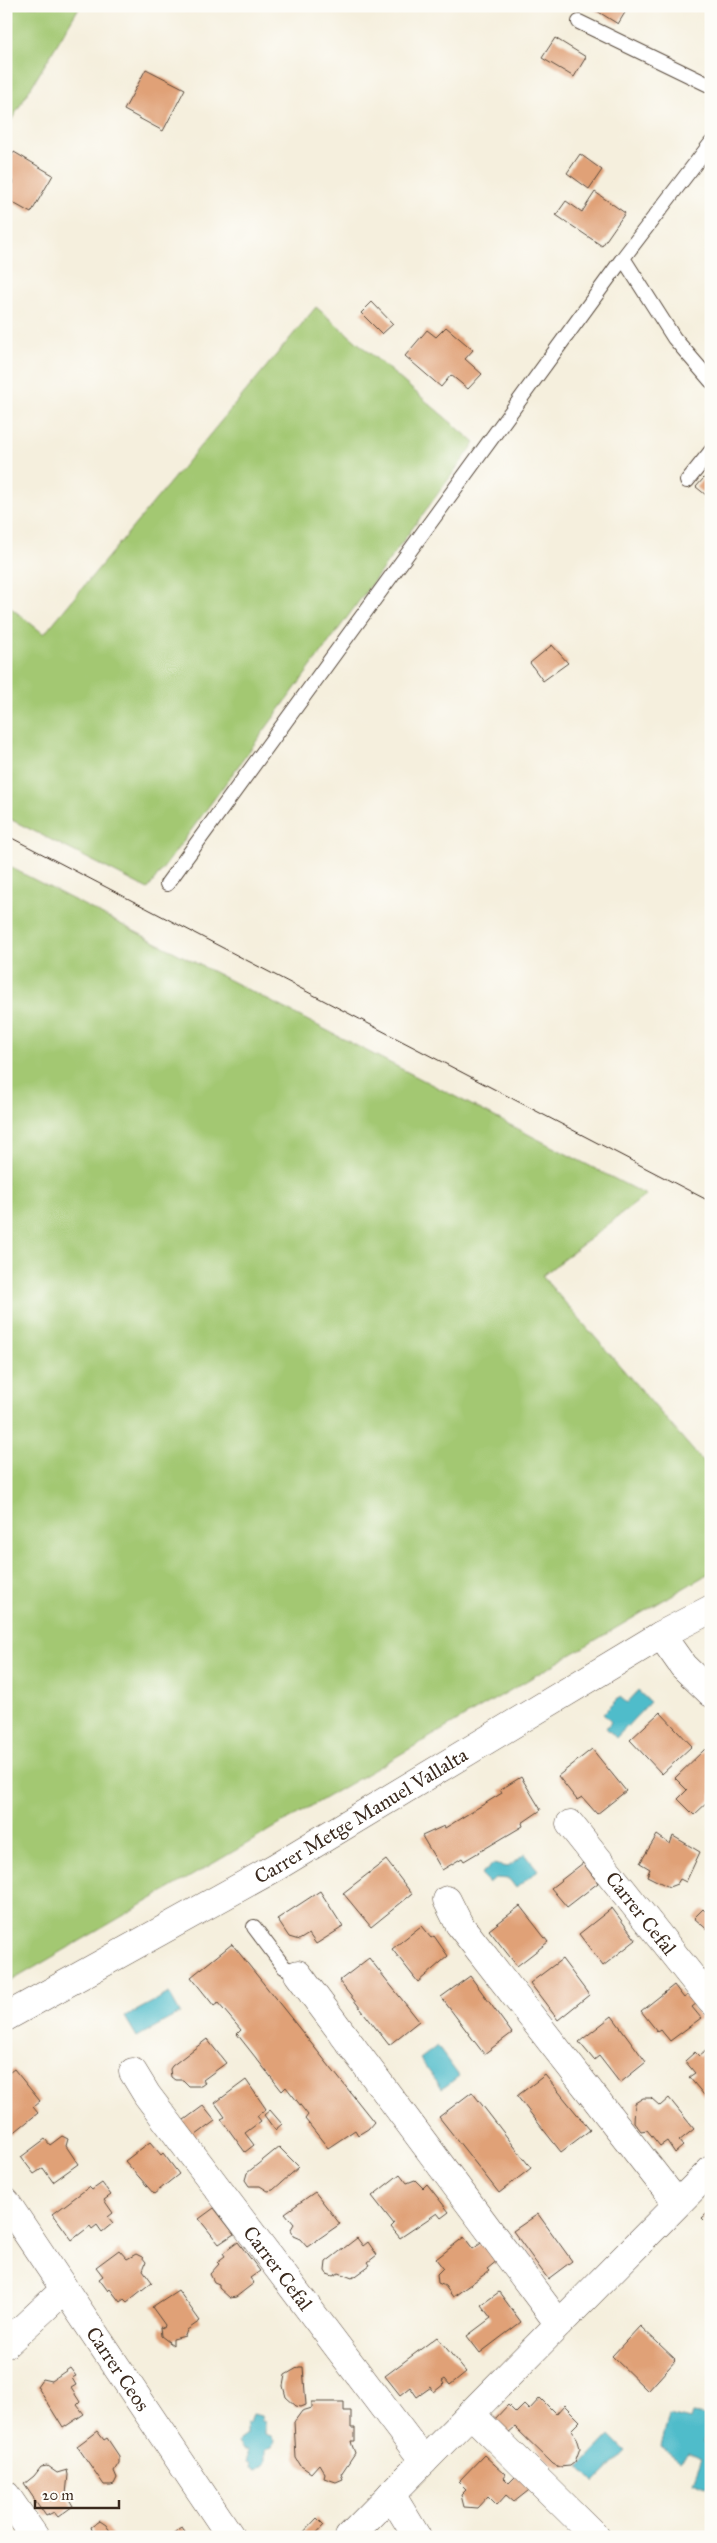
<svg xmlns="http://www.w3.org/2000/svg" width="717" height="2543" font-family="'IM FELL Great Primer',serif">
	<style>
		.green { fill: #a3c872; stroke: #6f7948 }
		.water { fill: #50bcca; stroke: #467374 }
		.building { fill: #e0a177 }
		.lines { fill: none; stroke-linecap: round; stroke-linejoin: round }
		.service-casing { stroke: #57483b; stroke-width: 16 }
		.minor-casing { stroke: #57483b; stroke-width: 29 }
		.tertiary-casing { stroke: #57483b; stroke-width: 29 }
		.service { stroke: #fff; stroke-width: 14 }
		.minor { stroke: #fff; stroke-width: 28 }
		.tertiary { stroke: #fff; stroke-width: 28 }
		.tram { stroke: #3b2a1e; stroke-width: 1 }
		.labels { text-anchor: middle; stroke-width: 5; stroke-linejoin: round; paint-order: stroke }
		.street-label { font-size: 20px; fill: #3b2a1e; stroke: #fdfcf7 }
	</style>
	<rect width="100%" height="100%" fill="#fdfcf7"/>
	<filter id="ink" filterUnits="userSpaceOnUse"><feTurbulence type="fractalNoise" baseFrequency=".02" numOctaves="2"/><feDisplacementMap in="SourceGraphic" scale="10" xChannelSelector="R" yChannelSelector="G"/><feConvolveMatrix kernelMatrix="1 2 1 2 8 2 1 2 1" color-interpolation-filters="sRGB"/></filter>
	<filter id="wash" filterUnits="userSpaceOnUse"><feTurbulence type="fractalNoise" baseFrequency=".0096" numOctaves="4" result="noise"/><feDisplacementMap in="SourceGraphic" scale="20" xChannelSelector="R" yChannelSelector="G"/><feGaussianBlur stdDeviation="1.12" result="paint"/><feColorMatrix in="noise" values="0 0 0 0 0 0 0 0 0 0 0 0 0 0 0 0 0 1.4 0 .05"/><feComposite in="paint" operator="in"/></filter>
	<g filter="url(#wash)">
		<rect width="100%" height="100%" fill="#f5efdd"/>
		<!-- green -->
		<path class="green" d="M6 6H80L6 129Z
			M316 307 475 443 148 889 6 817V604L44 634Z
			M6 865 646 1195 542 1276 711 1471V1572L516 1687 6 1984Z"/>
		<!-- water -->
		<path class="water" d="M638 1691 650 1702 616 1738 606 1728 611 1722 603 1714 620 1697 627 1703Z
			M525 1854 538 1870 516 1888 509 1879 495 1878 489 1883 481 1875 493 1864 508 1867Z
			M169 1993 180 2013 137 2037 125 2017Z
			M437 2046 459 2076 442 2089 420 2059Z
			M252 2414 261 2416 262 2421 265 2422V2434L271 2436 274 2441 272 2447 266 2449V2462L257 2470 251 2468 250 2463 247 2462V2450H243L238 2443 239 2440 246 2435V2422L249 2423Z
			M692 2414 706 2416 703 2443 711 2447V2489L693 2482 702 2458 688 2452 680 2461 661 2447 669 2415 690 2420Z
			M610 2435 626 2451 595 2483 579 2467Z"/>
		<g id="blocks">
			<!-- building -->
			<path class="building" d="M589 6H629L618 24Z
				M555 38 586 57 574 77 542 58Z
				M146 69 185 89 163 131 124 110Z
				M14 152 53 175 31 213 6 199V194L13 182 6 178V165Z
				M580 154 602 170 589 189 567 173Z
				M595 192 625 213 602 246 556 215 566 201 582 212Z
				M372 302 393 324 382 334 361 313Z
				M446 327 473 350 465 359 482 374 468 389 451 375 441 387 405 356 427 330 436 337Z
				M711 470V499L696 487Z
				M552 645 568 663 543 681 530 663Z
				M660 1712 692 1746 662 1774 630 1740Z
				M592 1749 626 1791 597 1814 582 1797 577 1800 558 1776Z
				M705 1749 711 1755V1799L694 1815 678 1799 687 1790 675 1778Z
				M521 1777 541 1810 522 1823 523 1826 464 1861 462 1858 442 1870 422 1836 444 1826 445 1828 502 1793 500 1790Z
				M657 1835 670 1844 673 1836 700 1852 686 1882 680 1879 677 1884 669 1887 647 1876 650 1869 640 1863Z
				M386 1860 412 1894 371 1927 343 1893Z
				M583 1863 598 1883 567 1907 551 1888Z
				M320 1891 343 1927 316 1944 309 1934 299 1940 289 1937 277 1919Z
				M520 1906 548 1942 517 1966 489 1930Z
				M612 1908 636 1940 603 1966 579 1934Z
				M703 1909 709 1915 711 1913V1933L694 1918Z
				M421 1926 431 1938 434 1936 448 1956 418 1982 392 1949Z
				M232 1944 374 2122 368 2129 358 2135 355 2130 328 2148 305 2119 308 2115 286 2087 282 2091 237 2034 241 2030 218 2003 214 2006 191 1977Z
				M369 1958 419 2021 389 2045 339 1981Z
				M562 1959 589 1995 558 2020 530 1983Z
				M470 1976 512 2033 484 2054 441 1997Z
				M674 1985 684 1998 689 1994 697 2003 692 2007 701 2018 670 2041 660 2029 657 2031 641 2011Z
				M612 2016 646 2062 620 2083 599 2056 594 2060 579 2042Z
				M207 2039 226 2063 203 2080 205 2083 201 2086H189L183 2080H175L171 2077 170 2069 172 2066Z
				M708 2049 711 2052V2098H709L704 2095 689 2077 695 2073 685 2061 695 2052 699 2056Z
				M14 2069 40 2101 33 2107 38 2113 11 2135 6 2129V2075Z
				M545 2075 590 2130 561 2152 517 2096Z
				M246 2080 266 2109 257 2116 261 2121 245 2133 254 2145 245 2152 221 2119 225 2117 215 2103Z
				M472 2092 531 2168 499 2193 439 2117Z
				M643 2098H651L660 2106 669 2098 694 2129 679 2141 683 2146 675 2153 667 2141 660 2146 647 2130 641 2131 634 2122 635 2103Z
				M203 2106 215 2121 192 2138 180 2123Z
				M270 2110 282 2124 275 2130 264 2115Z
				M62 2136 68 2139 66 2146 78 2164 53 2182 43 2168 34 2174 21 2157 45 2139 50 2145Z
				M150 2142 161 2155 163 2153 179 2174 154 2194 125 2161Z
				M279 2147 299 2167 273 2190 268 2191 260 2186H249L245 2180 247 2173Z
				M400 2174 407 2183 415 2180 423 2188 427 2184 449 2212 441 2218 437 2213 400 2238 391 2227 394 2224 372 2196Z
				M102 2183 111 2195 104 2200 113 2213 108 2217 113 2223 102 2232 97 2225 92 2229 90 2226 72 2240 53 2214 89 2187 92 2190Z
				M315 2192 340 2224 307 2247 300 2239 293 2236 291 2229 294 2224 285 2213Z
				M214 2208 234 2234 219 2244 199 2219Z
				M711 2210V2227L702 2218Z
				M538 2214 572 2261 548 2279 513 2231Z
				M464 2237 473 2249 484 2241 498 2260 487 2269 489 2271 453 2297 445 2286 438 2283 437 2274 443 2268 436 2259Z
				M357 2238 363 2246 368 2242 377 2255 368 2262 370 2265 352 2278 339 2273 333 2276 327 2274 325 2271 326 2262Z
				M238 2242 260 2271 250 2278 254 2283 236 2297 230 2298 219 2288V2284L214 2282 210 2274 219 2264 217 2262 225 2256 223 2253Z
				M119 2250 127 2259 136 2254 142 2257 146 2262 143 2270 152 2282 127 2302 124 2299 120 2302 110 2289 108 2291 99 2279 103 2276 96 2267Z
				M178 2290 200 2321 187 2330 185 2336 173 2339V2345L161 2336 160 2327 164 2328 165 2325 152 2307Z
				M499 2292 521 2322 480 2353 467 2336 491 2318 481 2305Z
				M640 2326 676 2360 648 2391 612 2356Z
				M437 2337 466 2372 450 2385 445 2379 442 2381 444 2384 434 2392 431 2387 417 2397 410 2387 400 2395 385 2376Z
				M299 2367H303L306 2405 301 2407 296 2406 286 2397 283 2386 285 2375Z
				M70 2368 76 2376 72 2378 76 2385 71 2388 80 2402 77 2405 84 2414 63 2428 37 2386 42 2379 51 2381Z
				M540 2398 556 2414 564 2405 580 2421 571 2430 577 2438 580 2448 575 2462 570 2466 559 2467 553 2464 515 2427 507 2434 494 2420 508 2405 516 2413 524 2405 529 2410Z
				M312 2402H344V2411H351V2428H355V2441H351L352 2445 355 2453 341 2474 343 2479 336 2482 324 2478 325 2474 319 2464 311 2473 301 2466 296 2458 294 2422 302 2411 312 2408Z
				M97 2431 104 2440 107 2438 119 2456V2463L114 2471 117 2478 114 2484 111 2485H104L77 2446Z
				M484 2455 505 2474 503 2477 509 2483 518 2474 533 2487 514 2502 506 2495 497 2505 488 2496 477 2508 464 2507 461 2495 466 2490 458 2482Z
				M47 2466 57 2473 67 2470 68 2475 66 2494 73 2506 58 2517 54 2512 46 2516 24 2484 34 2476 41 2467Z
				M317 2518 324 2525 313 2537H299Z
				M100 2521 106 2525 114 2537H89L93 2533 91 2527Z
				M182 2527 189 2537H168Z"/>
		</g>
	</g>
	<g filter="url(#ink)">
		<use href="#blocks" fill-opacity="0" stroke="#57483b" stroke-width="1"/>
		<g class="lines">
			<!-- service casing -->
			<g class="service-casing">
				<path id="service" d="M579 22 711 86
					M711 143 623 258 674 338 711 381
					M687 481 711 451
					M167 884 623 258
					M254 1927 284 1967 298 1974"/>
			</g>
			<!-- minor casing -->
			<g class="minor-casing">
				<g id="minor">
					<path d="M661 1635 683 1666 711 1693"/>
					<path id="s1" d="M570 1824 711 2001"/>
					<path d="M447 1900 459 1924 677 2203"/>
					<path d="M298 1974 559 2324"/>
					<path id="s2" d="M133 2072 147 2095 424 2461"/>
					<path id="s3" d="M6 2202 231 2537"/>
					<path d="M6 2344 64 2290"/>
					<path d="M471 2414 596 2537"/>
					<path d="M391 2494 417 2537"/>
					<path d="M6 2495 35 2537"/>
					<path d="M349 2537 711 2170"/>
				</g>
			</g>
			<!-- tertiary casing -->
			<g class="tertiary-casing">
				<g id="tertiary">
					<path id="s4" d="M6 2017 276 1867 661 1635 711 1609"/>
				</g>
			</g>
			<!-- service -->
			<use href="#service" class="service"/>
			<!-- minor -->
			<use href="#minor" class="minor"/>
			<!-- tertiary -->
			<use href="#tertiary" class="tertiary"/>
			<!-- tram -->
			<path class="tram" d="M6 835 711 1202"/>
		</g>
	</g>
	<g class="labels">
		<!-- street labels -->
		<g class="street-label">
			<text dy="7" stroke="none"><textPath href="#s4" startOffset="408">Carrer Metge Manuel Vallalta</textPath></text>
			<text dy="7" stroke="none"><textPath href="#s1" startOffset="114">Carrer Cefal</textPath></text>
			<text dy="7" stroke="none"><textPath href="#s2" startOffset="244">Carrer Cefal</textPath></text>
			<text dy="7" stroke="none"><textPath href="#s3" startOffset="201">Carrer Ceos</textPath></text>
		</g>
	</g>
	<!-- margin -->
	<rect width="717" height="2543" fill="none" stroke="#fdfcf7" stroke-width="25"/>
	<!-- scale -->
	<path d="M35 2500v8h84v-8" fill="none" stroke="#3b2a1e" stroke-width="2.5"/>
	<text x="42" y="2500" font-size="15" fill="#3b2a1e" stroke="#fdfcf7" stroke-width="4" paint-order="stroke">20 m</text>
</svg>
